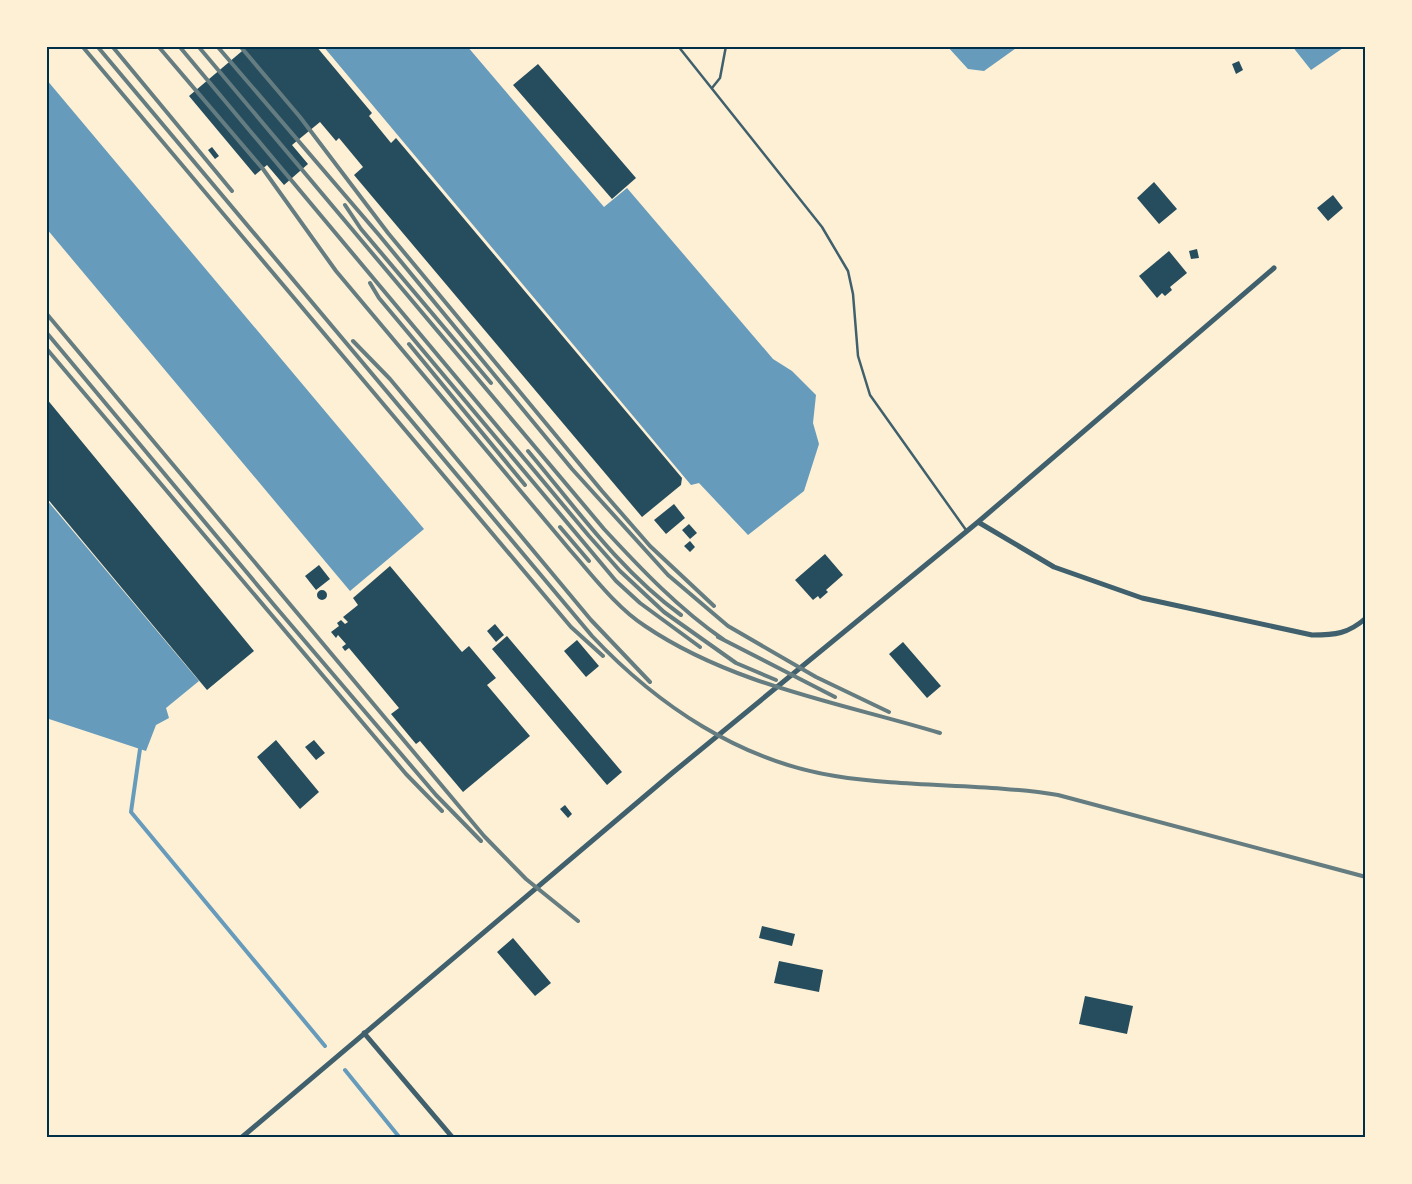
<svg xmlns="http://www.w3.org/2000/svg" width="1412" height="1184" font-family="Commissioner,sans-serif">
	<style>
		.water { fill: #669bbc }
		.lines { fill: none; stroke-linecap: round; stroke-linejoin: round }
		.stream { stroke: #669bbc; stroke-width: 4 }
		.building { fill: #264d5e }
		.service { stroke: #3f606c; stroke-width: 2.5 }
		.minor { stroke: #3f606c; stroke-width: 5 }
		.rail { stroke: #657d81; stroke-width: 4 }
		.neatline { fill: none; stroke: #003049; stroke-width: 2 }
	</style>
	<rect width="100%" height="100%" fill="#fdf0d5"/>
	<!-- water -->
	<path class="water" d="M323 46H467L604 207 627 188 773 359 792 371 816 395 813 423 819 444 804 491 748 535 699 483 691 485Z
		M947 46H1019L984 71 968 69Z
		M1292 46H1346L1311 70Z
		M46 79 424 529 350 591 46 228Z
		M46 499 199 681 166 708 169 718 156 725 146 751 46 718Z"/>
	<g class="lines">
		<!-- stream -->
		<path class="stream" d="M140 749 131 812 325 1046
			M345 1070 400 1138"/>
	</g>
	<!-- building -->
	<path class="building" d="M248 46H316L372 113 369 116 391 143 396 138 682 478 681 485 642 517 354 175 363 167 339 138 336 141 320 122 292 145 308 164 284 185 267 165 255 175 189 96Z
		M1239 61 1243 70 1236 74 1232 64Z
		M538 64 636 178 612 199 513 85Z
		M212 147 219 156 215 159 208 150Z
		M1154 182 1177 209 1159 224 1137 198Z
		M1333 195 1343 208 1328 221 1317 208Z
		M1197 249 1199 258 1191 259 1189 251Z
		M1169 251 1187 273 1170 287 1172 290 1165 296 1162 293 1157 298 1139 276Z
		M46 398 254 651 207 690 46 497Z
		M674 504 685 518 666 534 654 520Z
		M689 524 697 533 690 539 682 530Z
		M690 541 695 547 690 552 684 546Z
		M825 554 843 575 826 590 828 592 820 599 818 596 813 600 795 580Z
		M319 565 330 579 316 590 305 576Z
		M390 566 462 652 469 646 496 678 487 685 530 736 463 792 420 741 416 744 391 714 399 708 349 648 345 651 342 647 346 644 338 635 336 638 331 632 339 626 337 623 341 620 345 624 348 622 343 617 358 605 353 598Z
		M317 595a5 5 0 1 1 10 0a5 5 0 1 1-10 0Z
		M495 624 504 635 496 642 487 631Z
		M507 636 622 772 607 785 492 649Z
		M577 640 599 666 586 677 564 651Z
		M903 642 941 686 927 698 889 654Z
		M276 740 319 792 300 809 257 757Z
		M314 740 325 753 316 760 305 747Z
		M565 805 572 814 568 818 560 809Z
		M762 926 795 934 792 946 759 938Z
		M513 938 551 983 535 996 497 952Z
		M779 961 823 970 819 992 774 983Z
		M1085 996 1133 1006 1127 1034 1079 1024Z"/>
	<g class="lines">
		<!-- service -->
		<path class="service" d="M678 46 822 227 848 271 853 294 858 356 870 395 966 530
			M712 88 720 78 726 46"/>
		<!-- minor -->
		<path class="minor" d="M978 522 1054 567 1142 598 1312 635C1335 635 1348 634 1366 618
			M364 1033 453 1138
			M241 1138 671 774 978 522 1274 268"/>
		<!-- rail -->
		<path class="rail" d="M82 46 571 627 603 656
			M97 46 592 636C657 705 740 761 835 776 909 788 984 783 1058 795L1366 877
			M112 46 232 191
			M158 46 263 169 336 271 570 550C593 576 616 607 645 626 732 685 841 703 940 733
			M179 46 589 536 620 571 664 612 736 663 776 680
			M198 46 604 529C641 569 679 609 724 640
			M217 46 379 235 572 469 668 575 728 626 816 677 889 712
			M240 46 300 117 388 233 602 491 650 546 714 606
			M345 205 361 229 491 383
			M370 283 379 298 616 581 640 603 700 647
			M46 313 484 836 526 879 578 921
			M46 332 274 605 436 795 481 841
			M353 341 390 379 591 620 650 682
			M409 344 525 485
			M46 348 406 774 442 811
			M528 451C575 507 621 572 681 615
			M560 527 589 561
			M718 637 835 697"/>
	</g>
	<!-- border -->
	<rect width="1412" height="1184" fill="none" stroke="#fdf0d5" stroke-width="95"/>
	<rect x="48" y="48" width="1316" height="1088" class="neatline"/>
</svg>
